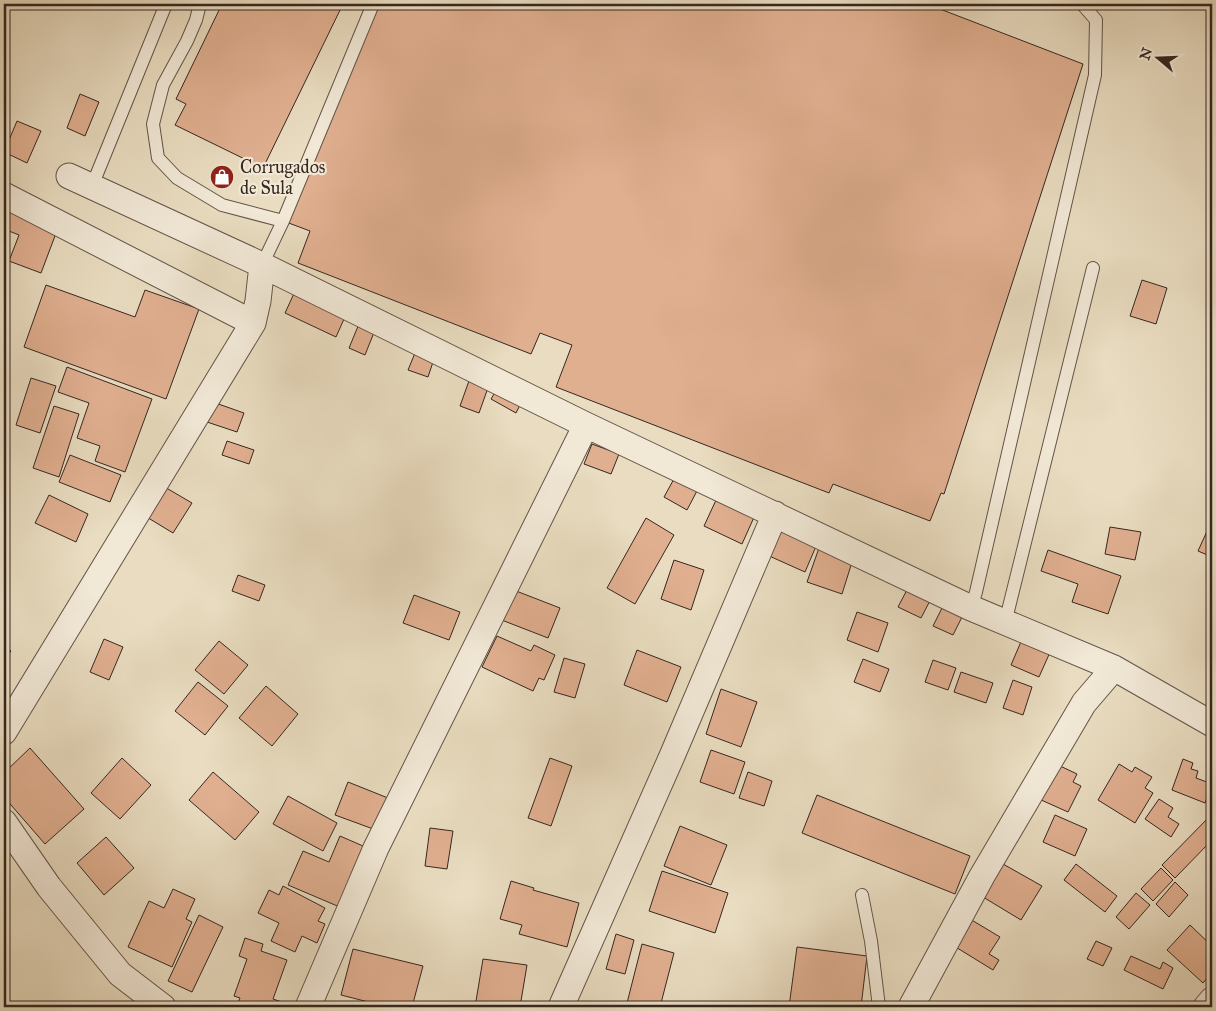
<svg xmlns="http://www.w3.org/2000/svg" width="1216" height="1011" font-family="'IM FELL Great Primer',serif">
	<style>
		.building { fill: #e0af90; stroke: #362720 }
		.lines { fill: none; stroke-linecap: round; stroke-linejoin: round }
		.lane-casing { stroke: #635448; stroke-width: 14 }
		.street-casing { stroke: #635448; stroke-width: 27 }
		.lane { stroke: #f1e8d6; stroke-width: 12 }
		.street { stroke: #f1e8d6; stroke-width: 25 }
		.labels { text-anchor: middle; stroke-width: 4.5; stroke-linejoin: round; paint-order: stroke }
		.poi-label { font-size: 18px; fill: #362720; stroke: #f1e8d6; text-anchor: start }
	</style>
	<rect width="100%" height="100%" fill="#e9dcc0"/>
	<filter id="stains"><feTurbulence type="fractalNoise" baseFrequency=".004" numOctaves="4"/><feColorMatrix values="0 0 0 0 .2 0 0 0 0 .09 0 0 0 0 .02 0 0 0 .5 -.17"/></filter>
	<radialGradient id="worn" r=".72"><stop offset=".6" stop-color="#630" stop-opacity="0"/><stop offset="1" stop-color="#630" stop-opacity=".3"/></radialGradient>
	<!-- building -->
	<path class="building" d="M222 4H343L263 168 175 125 186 104 176 99Z
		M376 4H927L1083 64 944 494 941 493 930 521 833 484 829 493 556 387 572 345 540 333 531 354 298 263 310 231 286 222Z
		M80 94 99 102 85 136 67 128Z
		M17 121 41 131 27 163 4 152Z
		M11 210 58 228 41 273 9 261 19 235 4 229Z
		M1142 280 1167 288 1156 324 1130 316Z
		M46 285 135 317 145 290 199 309 166 399 24 347Z
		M297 287 348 310 336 337 285 313Z
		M361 319 377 325 365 355 349 348Z
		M415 353 434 359 428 377 408 370Z
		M67 367 152 399 125 472 95 461 100 446 77 438 89 403 58 392Z
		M31 378 56 386 40 433 16 425Z
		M470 378 489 385 479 413 460 406Z
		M497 389 521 403 516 413 491 399Z
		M207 400 244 413 237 432 201 420Z
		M54 406 79 414 59 477 33 468Z
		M227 441 254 450 249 464 222 455Z
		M592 444 619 454 611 474 584 464Z
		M70 455 121 475 110 502 59 482Z
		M675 477 698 489 687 510 664 497Z
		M163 486 192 503 173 533 145 516Z
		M49 495 88 514 76 542 35 523Z
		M717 498 755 515 742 544 704 526Z
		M646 518 674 535 635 604 607 588Z
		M780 526 817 544 805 572 767 555Z
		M1110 527 1141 532 1135 560 1105 554Z
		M1208 529 1212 531V557L1198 551Z
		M819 548 853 559 842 594 807 582Z
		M1048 550 1121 576 1108 614 1072 602 1078 584 1041 571Z
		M674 560 704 570 691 610 661 599Z
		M238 575 265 585 259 601 232 591Z
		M910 584 933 595 921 618 898 607Z
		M511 589 560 608 548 638 499 619Z
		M414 595 460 612 449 640 403 623Z
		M943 606 963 615 953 635 933 626Z
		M857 612 888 623 878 652 847 640Z
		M497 636 531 651 534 645 555 655 544 680 539 678 533 691 482 667Z
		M1023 637 1051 650 1039 677 1011 665Z
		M104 639 123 647 109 680 90 672Z
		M219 641 248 665 224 694 195 670Z
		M4 645 11 651 4 660Z
		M637 650 681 667 667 702 624 685Z
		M564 658 585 664 575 698 554 692Z
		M863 659 889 669 880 692 854 682Z
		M933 660 956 668 948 690 925 682Z
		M961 672 993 683 986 703 954 692Z
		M1013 680 1032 687 1023 715 1003 708Z
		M198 682 228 706 205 735 175 711Z
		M266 686 298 714 272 746 239 718Z
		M721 689 757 702 741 747 706 734Z
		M30 748 84 809 45 844 4 797V773Z
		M711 750 745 762 734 794 700 782Z
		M122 758 151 785 120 819 91 793Z
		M550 758 572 766 551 826 528 818Z
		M1183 759 1193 763 1191 769 1198 771 1196 778 1212 784 1205 803 1172 790Z
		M1056 764 1077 774 1073 782 1081 786 1068 812 1039 799Z
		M1119 764 1132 772 1135 767 1152 777 1145 788 1153 793 1135 823 1098 800Z
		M213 772 259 812 235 840 189 800Z
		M748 772 772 781 764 806 739 798Z
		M348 782 388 798 376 830 335 815Z
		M817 795 970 856 955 894 802 833Z
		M288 796 337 823 323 851 273 824Z
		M1159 799 1173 808 1168 817 1179 824 1171 837 1145 819Z
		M1212 814V840L1175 878 1162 865Z
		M1055 815 1087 829 1075 856 1043 842Z
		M680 826 727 845 711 885 664 866Z
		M430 828 453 831 447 869 425 866Z
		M340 836 363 846 352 872 356 874 342 908 288 885 303 851 329 862Z
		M106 837 134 868 104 895 77 863Z
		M1003 864 1042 886 1021 920 983 897Z
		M1076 864 1117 896 1105 912 1064 880Z
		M1161 868 1173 880 1153 901 1141 889Z
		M662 871 728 893 715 933 649 911Z
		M511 881 534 888 533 890 579 903 567 947 519 934 522 925 500 919Z
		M1175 882 1188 895 1169 917 1156 904Z
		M283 886 325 908 318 921 325 924 317 943 302 936 295 952 271 941 279 923 258 913 269 890 279 895Z
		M173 889 195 899 186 919 192 922 172 967 128 947 149 901 164 908Z
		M1136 893 1150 905 1129 929 1116 917Z
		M199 915 223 927 192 992 168 981Z
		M970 919 1000 937 989 954 999 960 993 970 954 946Z
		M1190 925 1212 946V972L1203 983 1167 950Z
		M616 934 634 940 625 974 606 969Z
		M245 938 263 944 261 951 287 960 273 999 291 1005 290 1007H236L240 998 234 996 247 959 239 956Z
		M1096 941 1112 948 1103 966 1087 959Z
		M642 944 674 953 660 1007H644L627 1003Z
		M797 947 867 956 861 1007H789Z
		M353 949 423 966 412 1007H388L341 995Z
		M1131 956 1160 969 1163 962 1173 968 1163 989 1124 970Z
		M483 959 527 965 520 1007H475Z
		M1039 1001 1048 1007H1034Z"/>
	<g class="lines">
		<!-- lane casing -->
		<g class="lane-casing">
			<path id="lane" d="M200 4 196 20 187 41 163 85 153 124 158 158 177 178 222 205 283 221
				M92 186 166 4
				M262 265 283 221 373 4
				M971 608 976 592 1095 75 1096 20 1082 4
				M1005 623 1093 268
				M862 895 871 941 879 1007"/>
		</g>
		<!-- street casing -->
		<g class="street-casing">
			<path id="street" d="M69 176 262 265 586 425 971 608 1114 668 1212 724
				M4 195 253 323
				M4 732 253 323 258 301 262 265
				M4 822 49 887 120 974 163 1007
				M308 1007 376 848 586 425
				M561 1007 672 756 775 514
				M911 1007 982 876 1084 703 1114 668
				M1206 1007 1212 1000"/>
		</g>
		<!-- lane -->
		<use href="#lane" class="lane"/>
		<!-- street -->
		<use href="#street" class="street"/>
	</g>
	<!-- icons -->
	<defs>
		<g id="shop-disc" transform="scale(1.25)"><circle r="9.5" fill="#8f2418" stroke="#f1e8d6"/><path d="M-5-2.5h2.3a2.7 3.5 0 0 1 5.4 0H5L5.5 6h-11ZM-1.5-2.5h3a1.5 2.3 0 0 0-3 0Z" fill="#fff"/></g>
	</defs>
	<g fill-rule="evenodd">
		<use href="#shop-disc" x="222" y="177"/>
	</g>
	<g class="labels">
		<!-- poi labels -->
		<g class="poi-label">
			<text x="240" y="173">Corrugados<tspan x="240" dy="21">de Sula</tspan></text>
		</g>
	</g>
	<!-- margin -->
	<rect width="1216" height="1011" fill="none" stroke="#e9dcc0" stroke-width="20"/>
	<rect x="5" y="5" width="1206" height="1001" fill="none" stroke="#362720" stroke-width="2.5"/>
	<rect x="10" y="10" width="1196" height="991" fill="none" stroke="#362720"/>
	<!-- north arrow -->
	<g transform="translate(1158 58) rotate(289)" stroke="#f1e8d6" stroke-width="4" paint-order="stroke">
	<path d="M0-4L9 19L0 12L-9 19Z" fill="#362720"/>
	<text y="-8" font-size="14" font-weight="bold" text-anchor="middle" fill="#362720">N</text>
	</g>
	<rect width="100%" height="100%" filter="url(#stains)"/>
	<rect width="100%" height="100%" fill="url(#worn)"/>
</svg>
